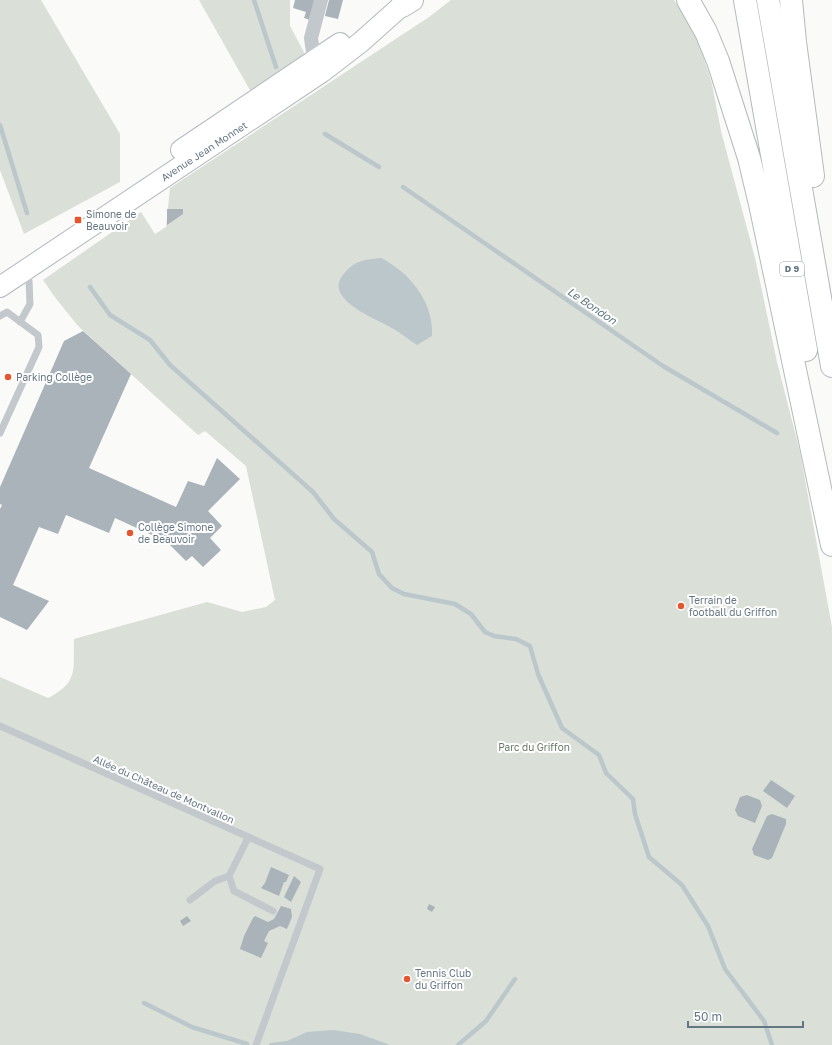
<svg xmlns="http://www.w3.org/2000/svg" width="832" height="1045" font-family="'Golos Text',sans-serif">
	<style>
		.green { fill: #dadfd7 }
		.water { fill: #bbc7cb }
		.lines { fill: none; stroke-linecap: round; stroke-linejoin: round }
		.stream { stroke: #bbc7cb; stroke-width: 4.5 }
		.building { fill: #aab3b9 }
		.secondary-casing { stroke: #b3babf; stroke-width: 22 }
		.highway-casing { stroke: #b4b9bd; stroke-width: 24 }
		.lane { stroke: #c3c8cc; stroke-width: 7 }
		.street { stroke: #c3c8cc; stroke-width: 14 }
		.secondary { stroke: #fff; stroke-width: 20 }
		.highway { stroke: #fff; stroke-width: 22 }
		.poi-dot { fill: #e4572e; stroke: #fff; stroke-width: 1.5 }
		.labels { text-anchor: middle; stroke-width: 4; stroke-linejoin: round; paint-order: stroke }
		.shield { fill: #fff; stroke: #939fa8; stroke-width: 1 }
		.shield-label { font-size: 9px; font-weight: bold; fill: #657683 }
		.street-label { font-size: 10px; fill: #657683; stroke: #fff }
		.poi-label { font-size: 10px; fill: #657683; stroke: #fff; text-anchor: start }
		.park-label { font-size: 10px; fill: #687a64; stroke: #fff }
		.water-label { font-size: 11px; font-style: italic; fill: #60757c; stroke: #fff }
	</style>
	<rect width="100%" height="100%" fill="#fafaf8"/>
	<!-- green -->
	<path class="green" d="M0 0H41L120 134V182L24 234 0 170Z
		M199 0H290V26L306 56 251 92Z
		M451 0H674L695 29 712 84 721 131 755 258 777 362 800 452 832 627V1045H0V677L48 698C79 682 73 670 74 639L207 602 242 612 266 607 275 600 246 466 205 431 198 435 78 326 54 296 43 280 141 212 155 234 166 227 170 188 429 17Z"/>
	<!-- water -->
	<path class="water" d="M381 258C410 273 434 302 432 336L417 345C409 340 401 333 392 328 376 319 323 299 343 275 355 260 363 260 381 258Z
		M333 1030 360 1034 390 1045H269L270 1043 287 1041 307 1032Z"/>
	<g class="lines">
		<!-- stream -->
		<path class="stream" d="M254 0 276 67
			M0 125 27 213
			M325 134 379 167
			M403 187 663 366 777 433
			M90 287 110 315 150 340 170 365 313 492 334 519 372 552 379 574 392 588 404 594 455 604 471 614 485 632 494 636 516 639 530 646 538 674 562 728 599 755 606 773 633 799 635 814 649 857 682 885 708 926 725 969 764 1021 772 1045
			M144 1003 192 1027 247 1044
			M458 1045 486 1021 515 979"/>
	</g>
	<!-- building -->
	<path class="building" d="M295 0H316L310 20 304 18 306 12 293 8Z
		M329 0H343L338 19 325 16Z
		M167 209H183V214L167 225Z
		M83 331 131 374 89 468 176 507 188 481 204 486 217 458 240 479 208 511 222 526 210 538 221 550 203 567 192 556 186 561 167 542 115 518 109 533 66 515 58 534 39 527 13 585 49 601 27 630 0 617V509L2 505 0 504V487L64 341Z
		M771 780 795 796 787 808 763 791Z
		M747 795 760 800 762 806 755 823 738 816 735 810 740 797Z
		M772 814 786 819V824L772 858 768 860 754 855 752 849 767 816Z
		M271 867 289 875 286 882H284L279 896 261 888 265 883Z
		M294 876 301 882 291 902 284 897Z
		M429 904 435 907 432 912 427 909Z
		M281 906 291 909 292 917 287 929 280 926 269 931 264 941 268 943 261 958 240 949 244 936 253 918 255 916 268 922 274 919Z
		M187 916 191 921 183 926 180 921Z"/>
	<g class="lines">
		<!-- secondary casing -->
		<g class="secondary-casing">
			<path id="secondary" d="M181 150 340 43
				M0 287 322 72 361 42 408 0"/>
		</g>
		<!-- highway casing -->
		<g class="highway-casing">
			<path id="highway" d="M688 0 706 32 718 61 749 158 760 204 832 545
				M745 0 806 350
				M768 0 832 366
				M791 0 795 42 813 176
				M402 6 412 0"/>
		</g>
		<!-- lane -->
		<path class="lane" d="M0 316 7 312 38 335 39 347 0 433
			M20 322 30 304 29 281 26 271
			M0 726 320 869 256 1045
			M229 876 234 891 273 911
			M190 900 215 881 229 876 248 838"/>
		<!-- street -->
		<path class="street" d="M314 59 311 38 321 0"/>
		<!-- secondary -->
		<use href="#secondary" class="secondary"/>
		<!-- highway -->
		<use href="#highway" class="highway"/>
	</g>
	<!-- markers -->
	<g class="poi-dot">
		<rect x="74" y="216" width="8" height="8" rx="2"/>
		<circle cx="8" cy="377" r="4"/>
		<circle cx="130" cy="533" r="4"/>
		<circle cx="681" cy="606" r="4"/>
		<circle cx="407" cy="979" r="4"/>
	</g>
	<g class="labels">
		<!-- shield labels -->
		<rect class="shield" x="780" y="262" width="24" height="14" rx="3"/>
		<g class="shield-label">
			<text x="792" y="272">D 9</text>
		</g>
		<!-- street labels -->
		<g class="street-label">
			<text transform="translate(204 151) rotate(-33)" y="4">Avenue Jean Monnet</text>
			<text transform="translate(164 789) rotate(24)" y="4">Allée du Château de Montvallon</text>
		</g>
		<!-- poi labels -->
		<g class="poi-label">
			<text x="86" y="218">Simone de<tspan x="86" dy="12">Beauvoir</tspan></text>
			<text x="16" y="381">Parking Collège</text>
			<text x="138" y="531">Collège Simone<tspan x="138" dy="12">de Beauvoir</tspan></text>
			<text x="689" y="604">Terrain de<tspan x="689" dy="12">football du Griffon</tspan></text>
			<text x="415" y="977">Tennis Club<tspan x="415" dy="12">du Griffon</tspan></text>
		</g>
		<!-- park labels -->
		<g class="park-label">
			<text x="534" y="751">Parc du Griffon</text>
		</g>
		<!-- water labels -->
		<g class="water-label">
			<text transform="translate(592 306) rotate(34)" y="4">Le Bondon</text>
		</g>
	</g>
	<!-- scale -->
	<path d="M688 1021v6h115v-6" fill="none" stroke="#657683" stroke-width="2"/>
	<text x="694" y="1021" font-size="12" fill="#657683" stroke="#ffffff" stroke-width="3" paint-order="stroke">50 m</text>
</svg>
